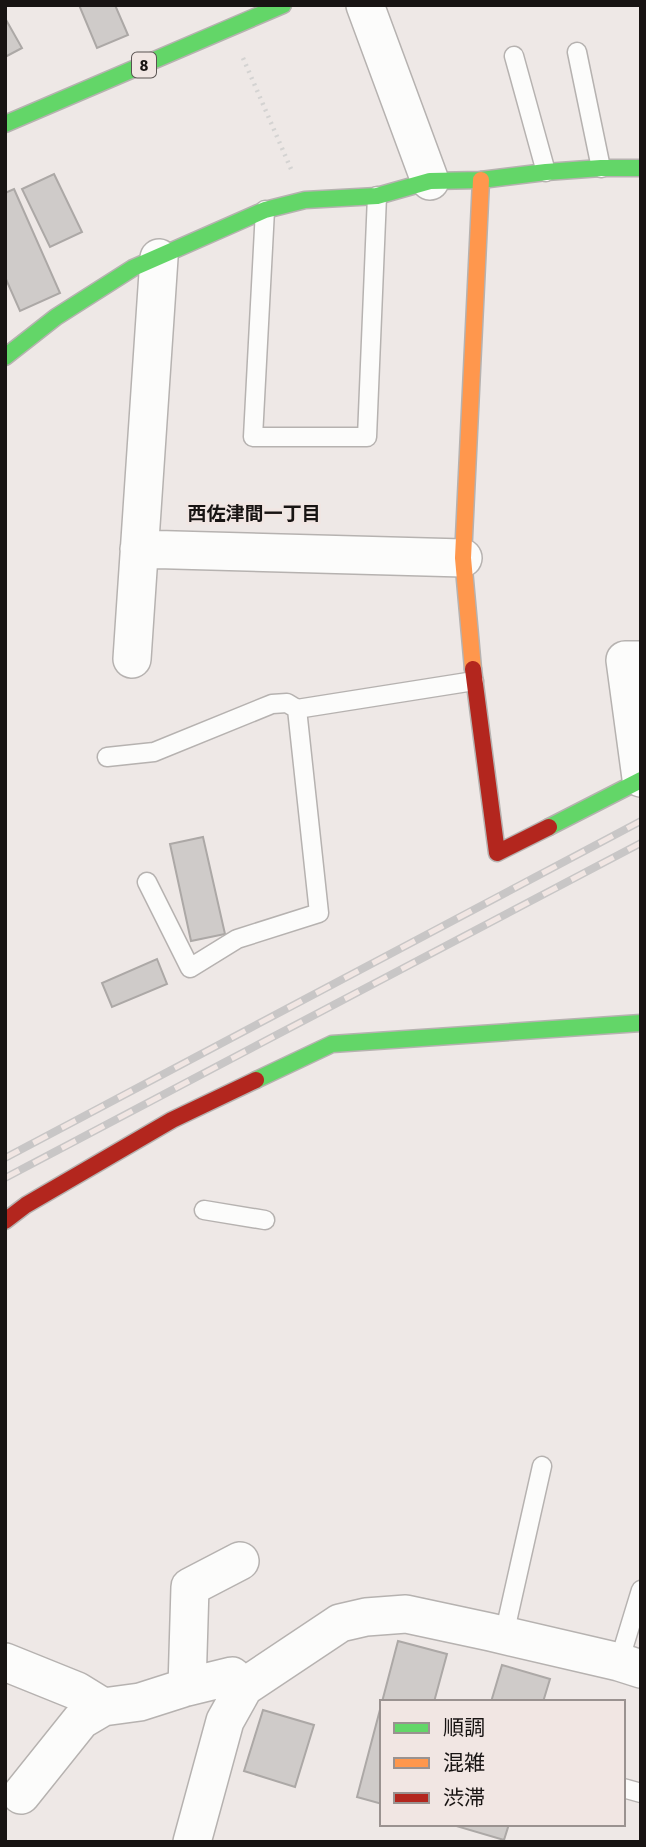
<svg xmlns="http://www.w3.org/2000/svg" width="646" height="1847" font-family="'Fira Sans Condensed','Noto Sans JP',sans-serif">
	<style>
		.building { fill: #cfcbc9; stroke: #aca8a6; stroke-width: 2 }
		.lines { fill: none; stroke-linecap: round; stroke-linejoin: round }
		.lane-casing { stroke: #b6b2b0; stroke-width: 21 }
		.street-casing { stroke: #b6b2b0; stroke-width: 40 }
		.fast-casing { stroke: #b6b2b0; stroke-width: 19 }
		.slow-casing { stroke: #b6b2b0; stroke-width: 19 }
		.jam-casing { stroke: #b6b2b0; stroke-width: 19 }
		.path { stroke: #d4d3d2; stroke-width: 4.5; stroke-dasharray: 2 5; stroke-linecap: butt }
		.lane { stroke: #fcfcfb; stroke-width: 18 }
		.street { stroke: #fcfcfb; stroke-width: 37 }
		.fast { stroke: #63d668; stroke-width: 16 }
		.slow { stroke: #ff974d; stroke-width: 16 }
		.jam { stroke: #b3261e; stroke-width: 16 }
		.rail-casing { stroke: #c8c6c6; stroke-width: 8 }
		.rail { stroke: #f1e6e3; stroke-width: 5; stroke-dasharray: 16; stroke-linecap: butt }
		.labels { text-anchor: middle; stroke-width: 6; stroke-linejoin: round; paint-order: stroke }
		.shield { fill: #f1e6e3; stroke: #595351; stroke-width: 2 }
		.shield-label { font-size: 16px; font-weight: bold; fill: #181413 }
		.neighbourhood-label { font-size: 19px; font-weight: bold; fill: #181413; stroke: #f1e6e3 }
	</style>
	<rect width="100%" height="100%" fill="#eee8e6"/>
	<!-- building -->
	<path class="building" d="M79 5H115L128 35 97 48Z
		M5 18 22 48 5 57Z
		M54 174 82 232 50 247 22 189Z
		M14 189 60 293 20 311 5 277V193Z
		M203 837 225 934 191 941 170 844Z
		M157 959 167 984 112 1007 102 983Z
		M398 1641 447 1654 434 1702H382Z
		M502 1665 550 1679 543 1702H491Z
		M382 1702V1804L357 1797Z
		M263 1710 314 1725 295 1787 244 1771Z
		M457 1824H509L504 1840 456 1826Z"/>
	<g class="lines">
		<!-- lane casing -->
		<g class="lane-casing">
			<path id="lane" d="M577 52 601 168
				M514 56 546 172
				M265 210 253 437H367L377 196
				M107 757 154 752 272 704 287 703 297 709
				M147 882 190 968 237 939 319 913 297 709 474 681
				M204 1210 265 1220
				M504 1635 542 1466
				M619 1662 641 1590
				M623 1788 641 1793"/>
		</g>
		<!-- street casing -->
		<g class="street-casing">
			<path id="street" d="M365 5 430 181
				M139 549 463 558
				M132 659 159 258
				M641 660H625L641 778
				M5 1662 77 1691 103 1707 140 1702 187 1687 232 1676 244 1687
				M187 1687 190 1587 240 1561
				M21 1795 81 1720 103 1707
				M192 1842 225 1721 244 1687 340 1623 366 1617 406 1614 490 1632 619 1662 641 1669"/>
		</g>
		<!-- fast casing -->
		<g class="fast-casing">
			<path id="fast" d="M5 124 283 5
				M5 357 56 317 133 268 265 210 305 200 377 196 430 181 481 180 546 172 601 168H641
				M549 827 641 780
				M256 1080 332 1044 641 1023"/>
		</g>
		<!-- slow casing -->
		<g class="slow-casing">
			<path id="slow" d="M473 669 463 558 481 180"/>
		</g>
		<!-- jam casing -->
		<g class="jam-casing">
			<path id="jam" d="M473 669 497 853 549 827
				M5 1221 26 1205 172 1120 256 1080"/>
		</g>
		<!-- path -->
		<path class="path" d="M243 58 291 169"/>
		<!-- lane -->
		<use href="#lane" class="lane"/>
		<!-- street -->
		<use href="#street" class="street"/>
		<!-- fast -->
		<use href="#fast" class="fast"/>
		<!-- slow -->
		<use href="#slow" class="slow"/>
		<!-- jam -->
		<use href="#jam" class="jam"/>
		<!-- rail casing -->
		<g class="rail-casing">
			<path id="rail" d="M5 1158 641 821
				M5 1178 641 843"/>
		</g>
		<!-- rail -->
		<use href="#rail" class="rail"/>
	</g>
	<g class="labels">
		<!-- shield labels -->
		<rect class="shield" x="132" y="52.5" width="24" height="25" rx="5"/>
		<g class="shield-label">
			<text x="144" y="71">8</text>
		</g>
		<!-- neighbourhood labels -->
		<g class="neighbourhood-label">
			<text x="254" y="520">西佐津間一丁目</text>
		</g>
	</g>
	<!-- border -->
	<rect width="646" height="1847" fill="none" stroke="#181413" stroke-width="14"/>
	<!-- legend -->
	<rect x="380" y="1700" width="245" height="126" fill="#f1e6e3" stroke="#9a9290" stroke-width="2"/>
	<rect x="394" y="1723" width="35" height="10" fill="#63d668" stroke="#9a9290" stroke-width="2"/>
	<text x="443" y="1735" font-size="21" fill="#181413">順調</text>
	<rect x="394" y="1758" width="35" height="10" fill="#ff974d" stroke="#9a9290" stroke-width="2"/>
	<text x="443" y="1770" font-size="21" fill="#181413">混雑</text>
	<rect x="394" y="1793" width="35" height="10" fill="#b3261e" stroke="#9a9290" stroke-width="2"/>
	<text x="443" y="1805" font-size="21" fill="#181413">渋滞</text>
</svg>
